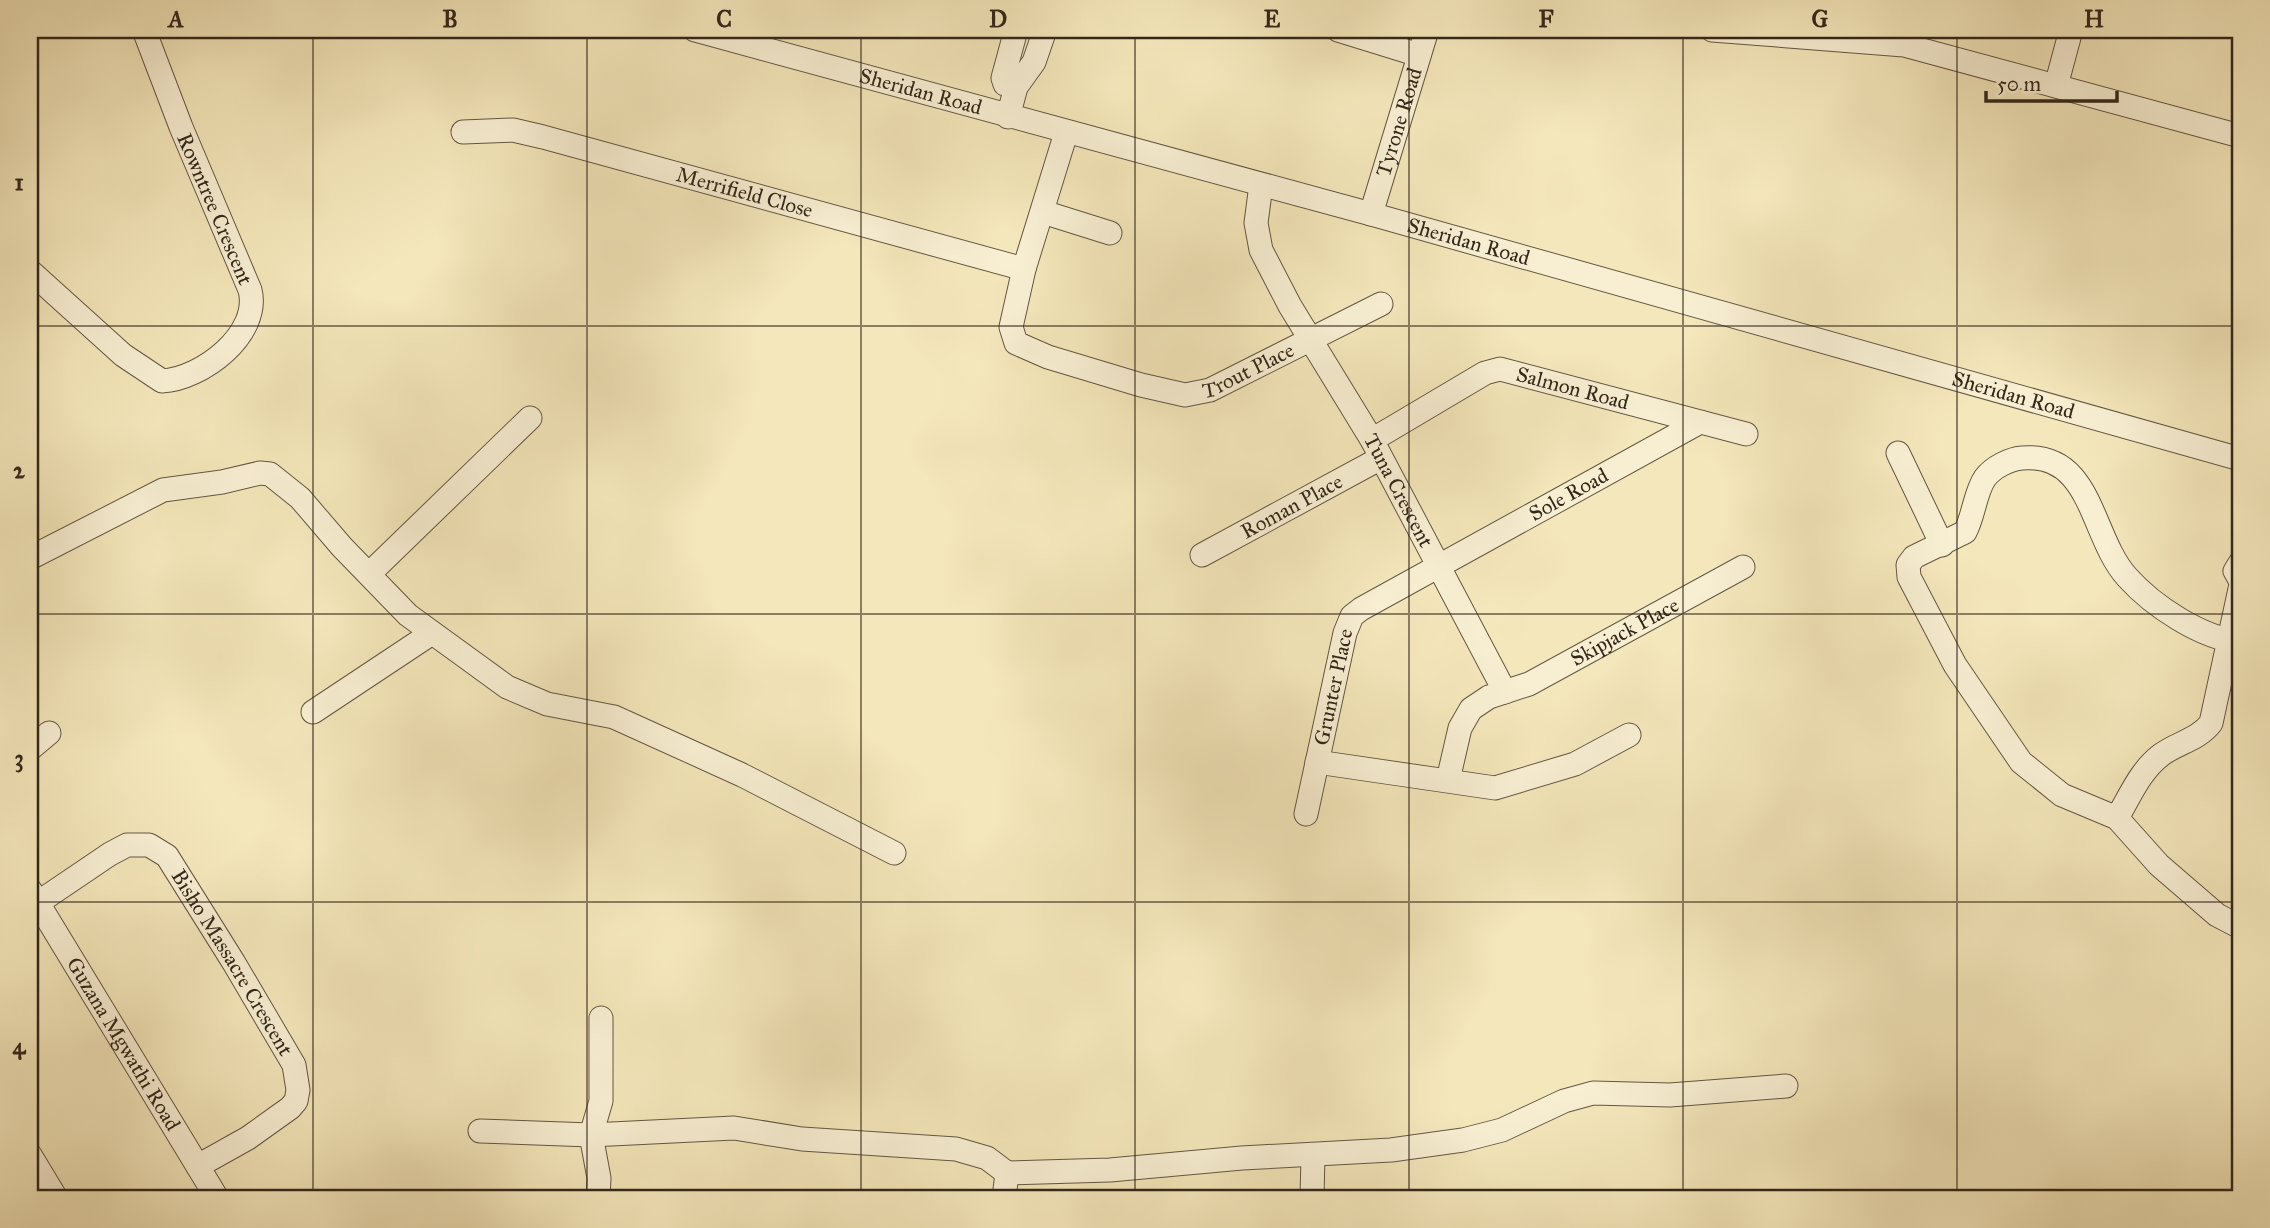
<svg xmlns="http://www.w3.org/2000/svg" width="2270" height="1228" font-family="'IM FELL Great Primer',serif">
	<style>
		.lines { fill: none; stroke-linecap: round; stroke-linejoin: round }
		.minor-casing { stroke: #635742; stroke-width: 25 }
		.minor { stroke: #f8efd3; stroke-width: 23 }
		.grid { fill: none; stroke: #33271a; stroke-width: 2; stroke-opacity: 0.55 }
		.labels { text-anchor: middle; stroke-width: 6; stroke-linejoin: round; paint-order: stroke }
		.street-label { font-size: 21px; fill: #33271a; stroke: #f8efd3 }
		.neatline { fill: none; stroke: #33271a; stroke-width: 2.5 }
		.grid-label { font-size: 23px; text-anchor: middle; font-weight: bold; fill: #33271a }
	</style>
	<rect width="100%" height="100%" fill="#f4e7bb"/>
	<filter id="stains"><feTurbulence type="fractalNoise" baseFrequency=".00286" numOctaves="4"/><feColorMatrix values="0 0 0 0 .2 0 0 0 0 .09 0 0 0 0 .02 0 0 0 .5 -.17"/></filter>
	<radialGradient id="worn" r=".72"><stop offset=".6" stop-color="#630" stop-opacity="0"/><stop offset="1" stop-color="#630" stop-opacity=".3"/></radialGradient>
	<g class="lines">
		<!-- minor casing -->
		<g class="minor-casing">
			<g id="minor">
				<path id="s1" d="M695 30 1371 214 2240 459"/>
				<path d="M1016 30 1003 78 1005 84 1016 87"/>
				<path d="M1338 30 1419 55"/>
				<path d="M1712 30 1904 45 2240 136"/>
				<path d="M2056 86 2071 30"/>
				<path d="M1008 117 1016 87 1034 62 1045 30"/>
				<path id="s2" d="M463 132 513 130 543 137 1024 269 1011 327 1016 343 1048 357 1141 385 1185 395 1210 390 1381 304"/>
				<path id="s3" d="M1261 185 1256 223 1261 250 1290 306 1372 440 1505 692"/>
				<path d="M1043 212 1110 233"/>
				<path id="s4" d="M1371 214 1427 30"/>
				<path d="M1024 269 1066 133"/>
				<path d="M30 271 123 355 162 381C202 379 261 334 250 290L181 127 144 30"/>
				<path id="s5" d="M1372 440 1485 373 1500 369 1746 434"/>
				<path d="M1898 453 1942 545"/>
				<path id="s6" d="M1202 555 1381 458"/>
				<path d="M30 558 163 490 222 482 260 473 270 474 300 498 342 547 408 615 507 687 547 704 614 717 742 775 894 853"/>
				<path d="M2240 563 2235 571 2240 580"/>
				<path d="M369 574 530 418"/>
				<path d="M2240 642C2201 638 2153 606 2127 577 2090 536 2093 452 2022 458 2010 459 1993 467 1985 478 1975 492 1974 516 1965 532L1914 557 1908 565 1909 577 1955 665 2021 762 2062 795 2117 818 2159 865 2217 915 2240 927"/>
				<path d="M313 712 432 633"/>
				<path d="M30 749 49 733"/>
				<path d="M1317 762 1495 788 1575 764 1629 735"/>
				<path id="s7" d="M1448 780 1460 728 1471 709 1489 697 1529 684 1743 567"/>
				<path id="s8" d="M1306 814 1345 633 1352 616 1361 609 1700 422"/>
				<path d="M2117 818C2130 796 2140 771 2161 755 2177 743 2198 740 2211 723L2240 589"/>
				<path id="s9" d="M30 890 217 1198"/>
				<path id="s10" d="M39 902 110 854 127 845H149L167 856 234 963 294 1065 298 1090 296 1101 290 1108 248 1138 198 1166"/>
				<path d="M480 1131 591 1135 734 1128 802 1139 956 1149 987 1158 1007 1173 1110 1170 1242 1158 1391 1150 1463 1140 1502 1130 1564 1101 1593 1093 1670 1095 1786 1086"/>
				<path d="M30 1155 56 1198"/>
				<path d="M598 1198 599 1178 591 1135 601 1101V1018"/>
				<path d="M1004 1198 1007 1173"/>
				<path d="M1312 1198 1313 1155"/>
			</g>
		</g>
		<!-- minor -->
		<use href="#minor" class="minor"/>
	</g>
	<!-- grid -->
	<path class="grid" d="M313 30V1198M587 30V1198M861 30V1198M1135 30V1198M1409 30V1198M1683 30V1198M1957 30V1198M30 326H2240M30 614H2240M30 902H2240"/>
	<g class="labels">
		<!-- street labels -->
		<g class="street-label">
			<text dy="7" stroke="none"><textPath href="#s1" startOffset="234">Sheridan Road</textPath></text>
			<text dy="7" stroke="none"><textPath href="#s4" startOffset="96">Tyrone Road</textPath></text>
			<text dy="7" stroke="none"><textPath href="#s2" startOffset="290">Merrifield Close</textPath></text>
			<text transform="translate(215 209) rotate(67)" y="7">Rowntree Crescent</text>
			<text dy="7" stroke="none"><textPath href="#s1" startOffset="802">Sheridan Road</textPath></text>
			<text dy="7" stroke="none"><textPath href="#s2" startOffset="901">Trout Place</textPath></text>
			<text dy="7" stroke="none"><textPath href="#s5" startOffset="222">Salmon Road</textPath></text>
			<text dy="7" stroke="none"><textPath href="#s1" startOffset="1368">Sheridan Road</textPath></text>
			<text dy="7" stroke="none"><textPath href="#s3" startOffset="343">Tuna Crescent</textPath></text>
			<text dy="7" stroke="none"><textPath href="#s8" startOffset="452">Sole Road</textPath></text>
			<text dy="7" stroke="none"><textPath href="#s6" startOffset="102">Roman Place</textPath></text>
			<text dy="7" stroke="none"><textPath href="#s7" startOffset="248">Skipjack Place</textPath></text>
			<text dy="7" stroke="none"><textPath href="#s8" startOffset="130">Grunter Place</textPath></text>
			<text dy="7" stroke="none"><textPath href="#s10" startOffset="273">Bisho Massacre Crescent</textPath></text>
			<text dy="7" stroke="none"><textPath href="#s9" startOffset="180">Guzana Mgwathi Road</textPath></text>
		</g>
	</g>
	<!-- margin -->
	<rect width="2270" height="1228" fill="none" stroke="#f4e7bb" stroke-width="77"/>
	<!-- scale -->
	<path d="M1986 91v10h131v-10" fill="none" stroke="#33271a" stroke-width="3.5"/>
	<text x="1997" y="91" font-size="21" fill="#33271a" stroke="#f8efd3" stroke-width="5" paint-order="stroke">50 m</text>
	<rect x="38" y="38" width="2194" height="1152" class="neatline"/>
	<g class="grid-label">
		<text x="176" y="27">A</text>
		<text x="450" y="27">B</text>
		<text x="724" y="27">C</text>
		<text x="998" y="27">D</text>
		<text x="1272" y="27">E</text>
		<text x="1546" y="27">F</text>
		<text x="1820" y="27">G</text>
		<text x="2094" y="27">H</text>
		<text x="19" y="190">1</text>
		<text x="19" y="478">2</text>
		<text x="19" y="766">3</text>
		<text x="19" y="1054">4</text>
	</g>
	<rect width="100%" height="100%" filter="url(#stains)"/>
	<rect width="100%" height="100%" fill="url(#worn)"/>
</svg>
